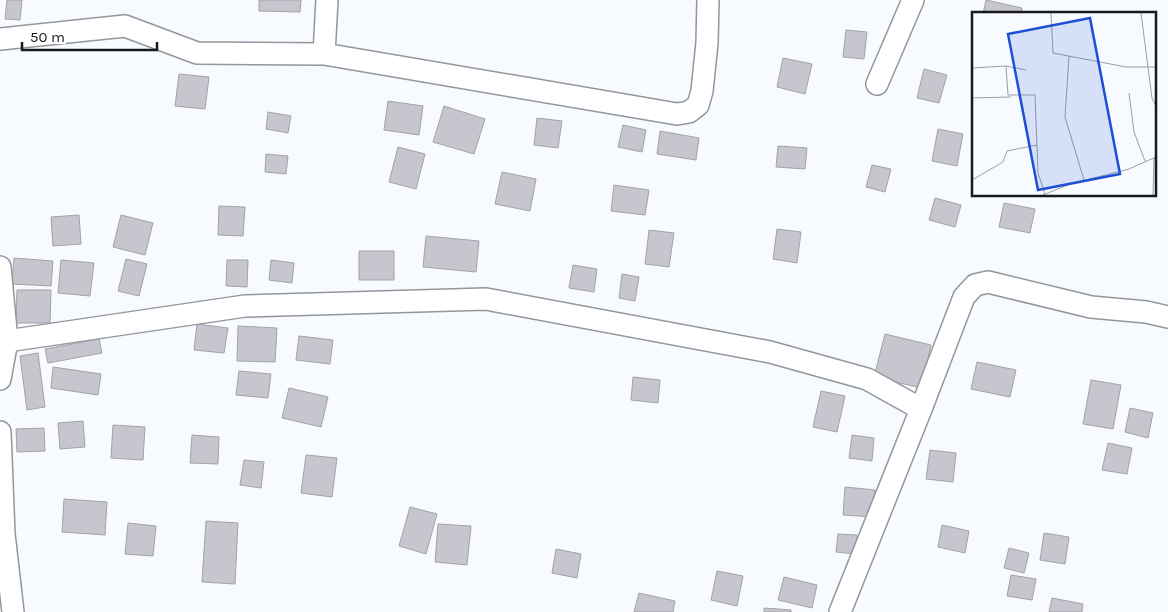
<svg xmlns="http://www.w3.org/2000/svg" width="1168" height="612" font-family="Karla,sans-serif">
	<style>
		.building { fill: #c7c5cd; stroke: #a3a1a9 }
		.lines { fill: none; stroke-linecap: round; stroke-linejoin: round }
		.minor-casing { stroke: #93969d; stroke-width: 24 }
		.minor { stroke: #fff; stroke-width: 21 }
		.inset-road { fill: none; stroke: #9da0a3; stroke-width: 1 }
		.view { fill: #1d4ed8; fill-opacity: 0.15; stroke: #1d4ed8; stroke-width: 2.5 }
		.inset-edge { fill: none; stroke: #17191b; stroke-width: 2.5 }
	</style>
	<rect width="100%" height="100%" fill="#f7fafe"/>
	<!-- building -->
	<path class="building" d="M7 0H22L20 20 5 19Z
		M259 0H301L300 12 259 11Z
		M986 0 1022 8 1021 14H983Z
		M846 30 867 32 864 59 843 57Z
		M783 58 812 64 805 94 777 87Z
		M924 69 947 75 939 103 917 98Z
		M179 74 209 77 205 109 175 106Z
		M388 101 423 106 419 135 384 130Z
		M444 106 485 119 474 154 433 142Z
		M268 112 291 116 288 133 266 129Z
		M537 118 562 121 558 148 534 145Z
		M623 125 646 130 642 152 618 147Z
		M938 129 963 134 957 166 932 161Z
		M660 131 699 138 696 160 657 154Z
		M778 146 807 148 805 169 776 167Z
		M398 147 425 154 416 189 389 182Z
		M266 154 288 156 286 174 265 172Z
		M872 165 891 169 885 192 866 187Z
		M502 172 536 179 530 211 495 204Z
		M614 185 649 190 645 215 611 211Z
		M935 198 961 205 955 227 929 220Z
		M1004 203 1035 209 1030 233 999 227Z
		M219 206 245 207 243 236 218 235Z
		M79 215 81 244 53 246 51 217Z
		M121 215 153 223 145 255 113 247Z
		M777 229 801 232 797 263 773 259Z
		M649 230 674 233 669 267 645 264Z
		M426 236 479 241 476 272 423 267Z
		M359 251H394V280H359Z
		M14 258 53 261 51 286 12 284Z
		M126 259 147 264 139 296 118 291Z
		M61 260 94 263 90 296 58 293Z
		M227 260H248L247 287 226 286Z
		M271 260 294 263 292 283 269 280Z
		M573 265 597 269 594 292 569 288Z
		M622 274 639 277 635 301 619 298Z
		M17 290H51L50 323H16Z
		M197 324 228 328 224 353 194 350Z
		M238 326 277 328 275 362 237 361Z
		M885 334 931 345 921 388 874 377Z
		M299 336 333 340 330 364 296 360Z
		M99 339 102 353 48 363 45 349Z
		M38 353 45 407 27 410 20 356Z
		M977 362 1016 370 1010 397 971 389Z
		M53 367 101 374 98 395 51 388Z
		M239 371 271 374 268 398 236 395Z
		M633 377 660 380 658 403 631 400Z
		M1091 380 1121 385 1113 429 1083 424Z
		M289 388 328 397 321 427 282 418Z
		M821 391 845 396 837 432 813 427Z
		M1130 408 1153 413 1148 438 1125 432Z
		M83 421 85 447 60 449 58 423Z
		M113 425 145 427 143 460 111 458Z
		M44 428 45 451 17 452 16 429Z
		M192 435 219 437 218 464 190 463Z
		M852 435 874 438 872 461 849 458Z
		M1108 443 1132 448 1127 474 1102 470Z
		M930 450 956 453 953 482 926 479Z
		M306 455 337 458 332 497 301 493Z
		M244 460 264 462 261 488 240 485Z
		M845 487 875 490 872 517 843 515Z
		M64 499 107 502 105 535 62 532Z
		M410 507 437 514 426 554 399 546Z
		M206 521 238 523 235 584 202 582Z
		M128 523 156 526 153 556 125 554Z
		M438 524 471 526 467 565 435 562Z
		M942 525 969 531 965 553 938 547Z
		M1044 533 1069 537 1065 564 1040 560Z
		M838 534 857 535 855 554 836 552Z
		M1009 548 1029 553 1024 573 1004 568Z
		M556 549 581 554 577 578 552 573Z
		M717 571 743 576 737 606 711 600Z
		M1011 575 1036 579 1032 600 1007 596Z
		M784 577 817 585 812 608 778 600Z
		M639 593 675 601 673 612H634Z
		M1052 598 1083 604 1082 612H1049Z
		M764 608 791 610V612H764Z"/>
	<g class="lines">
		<!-- minor casing -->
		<g class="minor-casing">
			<path id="minor" d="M0 39 125 26 197 53 324 54 677 114 689 112 698 105 702 91 707 43 708 0
				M324 54 327 0
				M877 84 913 0
				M0 267 7 341 0 379
				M7 341 245 306 486 299 770 352 867 379 921 409
				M0 432 4 534 13 612
				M840 612 921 409 964 297 975 285 988 282 1091 307 1146 312 1168 317"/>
		</g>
		<!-- minor -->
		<use href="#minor" class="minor"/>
	</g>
	<!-- overview -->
	<g transform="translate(972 12)">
		<rect width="184" height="184" fill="#f7fafe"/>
		<path class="inset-road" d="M79 1 81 41 154 55H184M169 1 180 86 184 94M97 44 93 105 112 168M34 54 54 58M0 56 34 54 36 83H63L66 161 73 182M157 81 162 120 173 149M0 86 39 85M0 168 31 150 35 139 65 133M71 183 98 172 157 157 184 145M181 183 182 146"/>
		<path class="view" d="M118 6 148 162 66 178 36 22Z"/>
		<rect width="184" height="184" class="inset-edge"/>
	</g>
	<!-- scale -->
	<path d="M22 42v8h135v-8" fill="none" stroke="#17191b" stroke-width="2.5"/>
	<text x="30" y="42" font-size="15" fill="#17191b" stroke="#ffffff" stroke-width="4" paint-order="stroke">50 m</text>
</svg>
